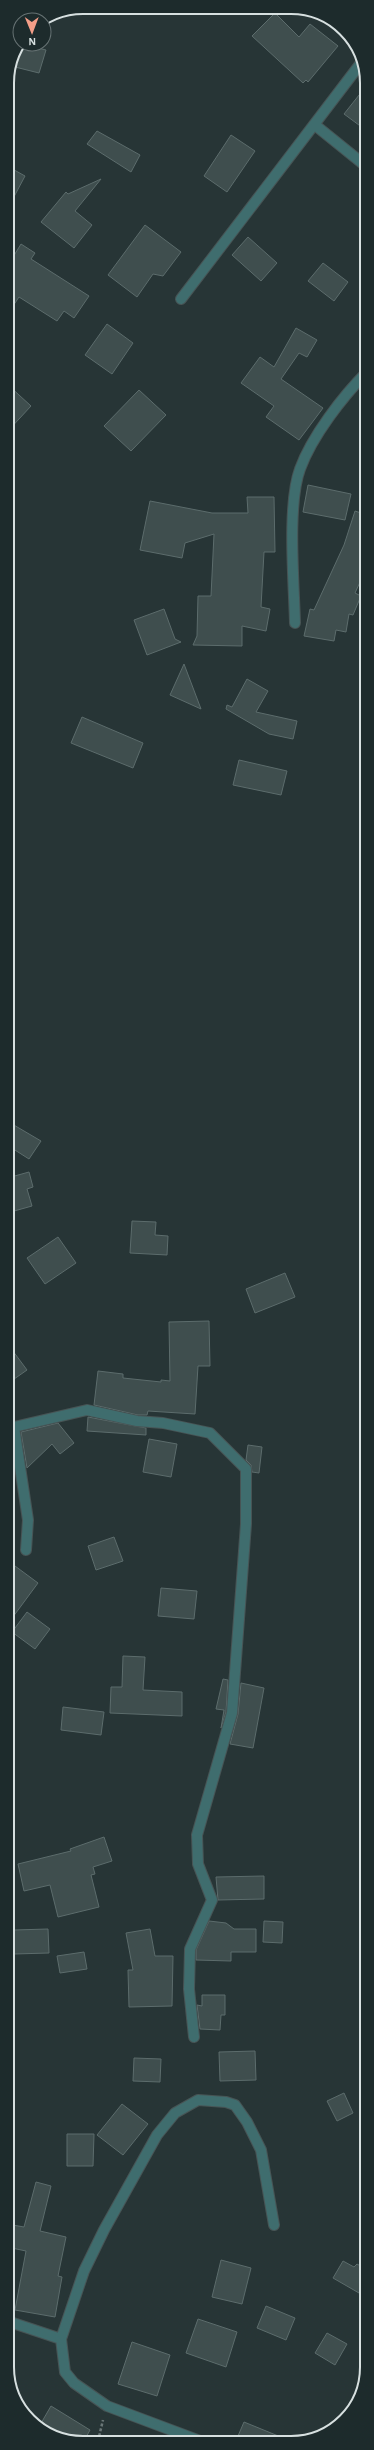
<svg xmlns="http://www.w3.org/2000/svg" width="374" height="2450" font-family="'Alegreya Sans',sans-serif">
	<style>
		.building { fill: #3f4e4e; stroke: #5c6c6c }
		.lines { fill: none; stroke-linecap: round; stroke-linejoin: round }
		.minor-casing { stroke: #475455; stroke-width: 12 }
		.path { stroke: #6c7879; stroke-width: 2.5; stroke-dasharray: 3 2; stroke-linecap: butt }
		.minor { stroke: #3f6d6e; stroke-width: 10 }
		.rim { fill: none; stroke: #d7e0e0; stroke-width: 2 }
	</style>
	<rect width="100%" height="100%" fill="#273536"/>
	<!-- building -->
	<path class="building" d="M275 13 299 37 310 24 338 46 308 82 306 80 303 83 252 36Z
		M22 44 46 50 39 73 15 67Z
		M367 85V131L344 114Z
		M97 131 140 155 131 172 87 144Z
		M231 135 255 151 227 192 204 176Z
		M7 166 25 176 7 210Z
		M101 179 75 211 92 225 74 248 41 222 66 192 68 194Z
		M145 225 181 252 163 276 153 274 137 297 108 275Z
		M248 237 277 263 261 281 232 255Z
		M21 244 35 253 31 259 89 296 74 318 64 311 57 321 19 297 7 315V267Z
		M323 263 348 282 334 301 308 281Z
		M107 324 133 343 112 374 85 355Z
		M296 328 317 340 307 357 299 353 281 379 323 408 299 440 266 417 274 406 241 383 260 357 274 367Z
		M7 384 31 406 7 432Z
		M139 390 166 415 131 451 104 426Z
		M308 485 351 494 345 520 303 512Z
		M247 497H274L275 552H264L261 607 270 609 266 631 242 626V646L193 645 197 636 198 596H211L214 534 185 543 182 558 140 550 150 501 212 513H248Z
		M355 511 367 515V567L355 593 361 596 353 615 349 614 346 632 336 630 334 641 304 636 310 609 314 610 344 545Z
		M164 609 175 639 181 642 147 655 134 620Z
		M184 664 201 709 170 695Z
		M247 679 268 691 256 712 297 721 293 739 269 734 226 709 227 705 232 707Z
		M82 717 143 743 133 768 71 743Z
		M239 760 287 771 281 795 233 785Z
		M7 1121 41 1141 29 1159 7 1145Z
		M29 1172 33 1187 27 1189 32 1206 7 1213V1189L14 1187 11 1177Z
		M132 1221 156 1222 155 1235 168 1236 167 1255 130 1253Z
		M58 1237 76 1263 45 1284 27 1258Z
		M285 1273 295 1297 255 1313 246 1289Z
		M209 1321 210 1366H198L195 1414 148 1411 147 1415H138L94 1405 98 1371 123 1374V1378L161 1382V1380L170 1381 169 1322Z
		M7 1343 27 1370 7 1384Z
		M88 1417 146 1428V1435L87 1431Z
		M58 1423 74 1443 60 1454 52 1444 27 1468 21 1432Z
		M7 1433H8L14 1473 7 1465Z
		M149 1439 177 1444 171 1477 143 1472Z
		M248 1445 262 1447 259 1473 252 1472 251 1465 246 1460Z
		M114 1537 123 1561 96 1570 88 1546Z
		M15 1566 38 1583 7 1625V1576Z
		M161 1588 197 1591 194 1619 158 1616Z
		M27 1612 50 1629 35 1649 12 1632Z
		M123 1656 145 1657 143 1690 182 1692V1716L110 1713 111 1687H122Z
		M223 1679 228 1680 226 1712 221 1728 224 1710 216 1709Z
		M241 1683 264 1688 253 1748 230 1744 238 1714Z
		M63 1707 104 1712 101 1735 61 1730Z
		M104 1837 112 1861 93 1867 95 1874 91 1875 99 1907 58 1917 50 1885 24 1891 18 1864 71 1851 70 1849Z
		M264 1876V1899L218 1900 216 1877Z
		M209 1921 226 1923 234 1929H256V1952H231V1961L196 1960V1950Z
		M264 1921 283 1922 282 1943 263 1942Z
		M48 1929 49 1953 14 1954V1930Z
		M150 1929 155 1956H173L172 2006 129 2007 128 1970H133L126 1933Z
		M84 1952 87 1969 60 1973 57 1956Z
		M202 1995H225V2015H221L220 2030 200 2029 197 2005 202 2006Z
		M255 2051 256 2080 220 2081 219 2052Z
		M134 2058 161 2059 160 2082 133 2081Z
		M344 2093 353 2113 337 2121 327 2101Z
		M122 2104 148 2124 123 2155 97 2135Z
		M67 2134H94L93 2166H67Z
		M36 2182 51 2186 40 2231 66 2237 58 2276 62 2277 55 2317 15 2310 26 2251 7 2247V2224L24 2227Z
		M221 2260 251 2268 242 2304 212 2297Z
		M343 2261 354 2267 357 2264 367 2270V2279L359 2293 333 2278Z
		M266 2306 295 2318 286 2340 257 2328Z
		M198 2319 237 2332 226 2367 186 2353Z
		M327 2333 347 2344 335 2365 315 2353Z
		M132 2342 170 2355 157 2396 118 2384Z
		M51 2406 90 2430 84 2441 64 2440 40 2425Z
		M244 2422 293 2442V2443L253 2442 238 2436Z"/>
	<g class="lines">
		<!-- minor casing -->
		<g class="minor-casing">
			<path id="minor" d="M315 125 367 167
				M181 299 361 63
				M295 623C294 583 287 504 300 469 312 436 343 396 367 372
				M7 1426 14 1427 87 1410 137 1421 163 1423 210 1433 246 1469V1524L232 1713 197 1835 198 1864 212 1900 190 1949 189 1989 194 2037
				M14 1427 28 1520 26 1550
				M7 2321 61 2339
				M203 2442 107 2406 74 2383 65 2372 61 2339 84 2271 104 2230 157 2135 175 2113 198 2100 226 2102 235 2105 247 2122 261 2150 274 2225"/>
		</g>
		<!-- path -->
		<path class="path" d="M98 2441 103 2420"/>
		<!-- minor -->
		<use href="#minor" class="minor"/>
	</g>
	<!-- crop -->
	<path d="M0 0H374V2450H0ZM83 14H291A69 69 0 0 1 360 83V2367A69 69 0 0 1 291 2436H83A69 69 0 0 1 14 2367V83A69 69 0 0 1 83 14Z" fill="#1d2b2c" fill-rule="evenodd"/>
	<path class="rim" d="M83 14H291A69 69 0 0 1 360 83V2367A69 69 0 0 1 291 2436H83A69 69 0 0 1 14 2367V83A69 69 0 0 1 83 14Z"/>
	<!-- north arrow -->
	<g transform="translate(32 32) rotate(179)"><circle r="19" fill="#1d2b2c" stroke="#677374"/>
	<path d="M0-3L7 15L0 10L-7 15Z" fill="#f49e88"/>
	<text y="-6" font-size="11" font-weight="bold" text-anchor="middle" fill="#d7e0e0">N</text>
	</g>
</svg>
